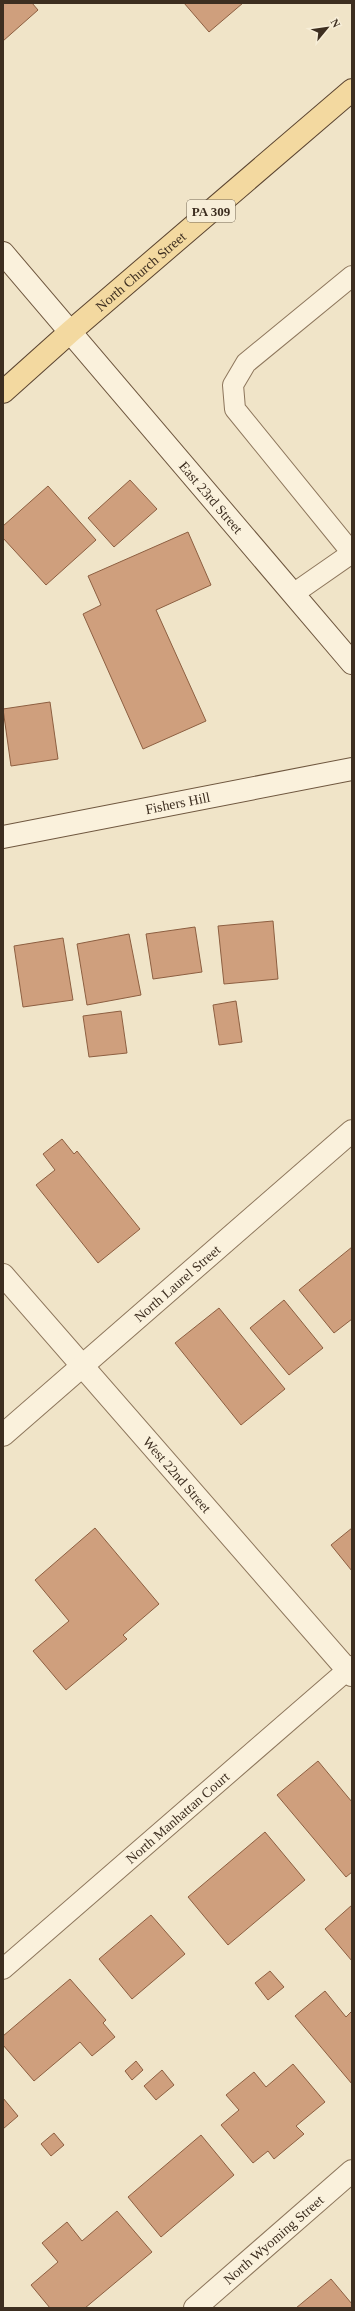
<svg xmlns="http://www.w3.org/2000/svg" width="355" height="2311" font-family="'Times New Roman',serif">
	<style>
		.building { fill: #cf9f7d; stroke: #8d5f41 }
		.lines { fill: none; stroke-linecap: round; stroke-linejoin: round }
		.lane-casing { stroke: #8d765c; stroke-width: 22 }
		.street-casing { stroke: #8d765c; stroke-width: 24 }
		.secondary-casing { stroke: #6f573f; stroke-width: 24 }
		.primary-casing { stroke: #5b4430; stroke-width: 24 }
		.lane { stroke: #faf1dc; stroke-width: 20 }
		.street { stroke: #faf1dc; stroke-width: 22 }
		.secondary { stroke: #faf1dc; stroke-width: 22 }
		.primary { stroke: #f3d9a0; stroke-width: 22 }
		.labels { text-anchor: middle; stroke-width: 3.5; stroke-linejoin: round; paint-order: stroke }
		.shield { fill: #f7eed8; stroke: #756857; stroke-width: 1 }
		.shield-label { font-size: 13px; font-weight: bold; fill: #3d2e20 }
		.street-label { font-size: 14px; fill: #3d2e20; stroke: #f7eed8 }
	</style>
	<rect width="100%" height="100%" fill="#f0e4c8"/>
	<!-- building -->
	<path class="building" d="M3 3H32L38 10 3 41Z
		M184 3H243L209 32Z
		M130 480 157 509 114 547 88 518Z
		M48 486 96 540 46 585 3 538V526Z
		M188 532 211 585 156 610 206 721 143 749 83 614 101 605 88 576Z
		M50 702 58 759 11 766 3 709Z
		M273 921 278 979 224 984 218 926Z
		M195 927 202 972 153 979 146 934Z
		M129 934 141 995 87 1005 77 944Z
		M63 938 73 1000 23 1007 14 946Z
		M236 1001 242 1042 219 1045 213 1005Z
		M121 1011 127 1053 89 1057 83 1016Z
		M62 1139 74 1154 77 1151 140 1229 98 1263 36 1185 55 1170 43 1154Z
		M352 1247V1319L334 1333 299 1290Z
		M284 1300 323 1348 289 1375 250 1328Z
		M219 1308 285 1389 241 1425 175 1343Z
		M95 1528 159 1604 123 1635 127 1639 66 1690 33 1651 69 1621 35 1580Z
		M352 1528V1571L331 1545Z
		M318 1761 352 1802V1872L346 1877 277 1795Z
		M265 1832 305 1880 228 1945 188 1897Z
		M352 1905V1961L325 1929Z
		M151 1915 185 1954 132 1999 99 1959Z
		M270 1971 284 1987 268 2000 255 1983Z
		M70 1979 106 2020 103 2023 115 2037 92 2056 80 2042 34 2081 3 2045V2036Z
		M325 1991 346 2017 352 2011V2084L295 2016Z
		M136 2061 143 2070 132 2080 125 2071Z
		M293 2064 325 2102 296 2126 304 2134 274 2159 268 2151 253 2163 221 2125 239 2110 226 2095 254 2072 266 2087Z
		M162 2070 174 2085 156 2100 144 2086Z
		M3 2098 18 2116 3 2129Z
		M54 2133 64 2145 51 2156 41 2144Z
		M201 2135 234 2175 161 2237 128 2197Z
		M117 2211 152 2252 85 2308H50L31 2285 58 2262 42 2243 67 2222 82 2241Z
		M331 2279 352 2304V2308H296Z"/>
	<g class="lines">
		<!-- lane casing -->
		<g class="lane-casing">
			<g id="lane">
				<path d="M352 276 246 363 233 385 235 409 352 553"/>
				<path d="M293 594 352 553"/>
				<path id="s1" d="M3 1969 352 1666"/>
			</g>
		</g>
		<!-- street casing -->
		<g class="street-casing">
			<g id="street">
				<path id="s2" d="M3 1275 352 1675"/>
				<path id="s3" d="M3 1435 352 1131"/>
				<path id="s4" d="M195 2308 352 2171"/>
			</g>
		</g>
		<!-- secondary casing -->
		<g class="secondary-casing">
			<g id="secondary">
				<path id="s5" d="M3 253 352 663"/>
				<path id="s6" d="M3 837 352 769"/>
			</g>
		</g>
		<!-- primary casing -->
		<g class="primary-casing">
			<g id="primary">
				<path id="s7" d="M3 392 70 332 352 90"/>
			</g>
		</g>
		<!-- lane -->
		<use href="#lane" class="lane"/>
		<!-- street -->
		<use href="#street" class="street"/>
		<!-- secondary -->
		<use href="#secondary" class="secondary"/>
		<!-- primary -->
		<use href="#primary" class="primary"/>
	</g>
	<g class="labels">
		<!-- shield labels -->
		<rect class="shield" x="187" y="200" width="48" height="22" rx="3"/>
		<g class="shield-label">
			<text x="211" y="216">PA 309</text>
		</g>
		<!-- street labels -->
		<g class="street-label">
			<text dy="5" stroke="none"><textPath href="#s7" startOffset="183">North Church Street</textPath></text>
			<text dy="5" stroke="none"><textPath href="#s5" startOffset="321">East 23rd Street</textPath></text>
			<text dy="5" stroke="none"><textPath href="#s6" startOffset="178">Fishers Hill</textPath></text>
			<text dy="5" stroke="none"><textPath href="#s3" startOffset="231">North Laurel Street</textPath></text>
			<text dy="5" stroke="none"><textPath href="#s2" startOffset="265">West 22nd Street</textPath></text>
			<text dy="5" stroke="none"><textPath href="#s1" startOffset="231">North Manhattan Court</textPath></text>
			<text dy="5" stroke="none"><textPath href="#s4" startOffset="104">North Wyoming Street</textPath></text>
		</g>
	</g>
	<!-- border -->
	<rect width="355" height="2311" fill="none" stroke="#3d2e20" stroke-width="8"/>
	<!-- north arrow -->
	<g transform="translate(327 28) rotate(61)" stroke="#f7eed8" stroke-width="3" paint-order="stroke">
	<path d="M0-3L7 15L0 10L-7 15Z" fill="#3d2e20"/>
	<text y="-6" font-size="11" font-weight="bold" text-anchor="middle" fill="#3d2e20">N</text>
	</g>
</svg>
